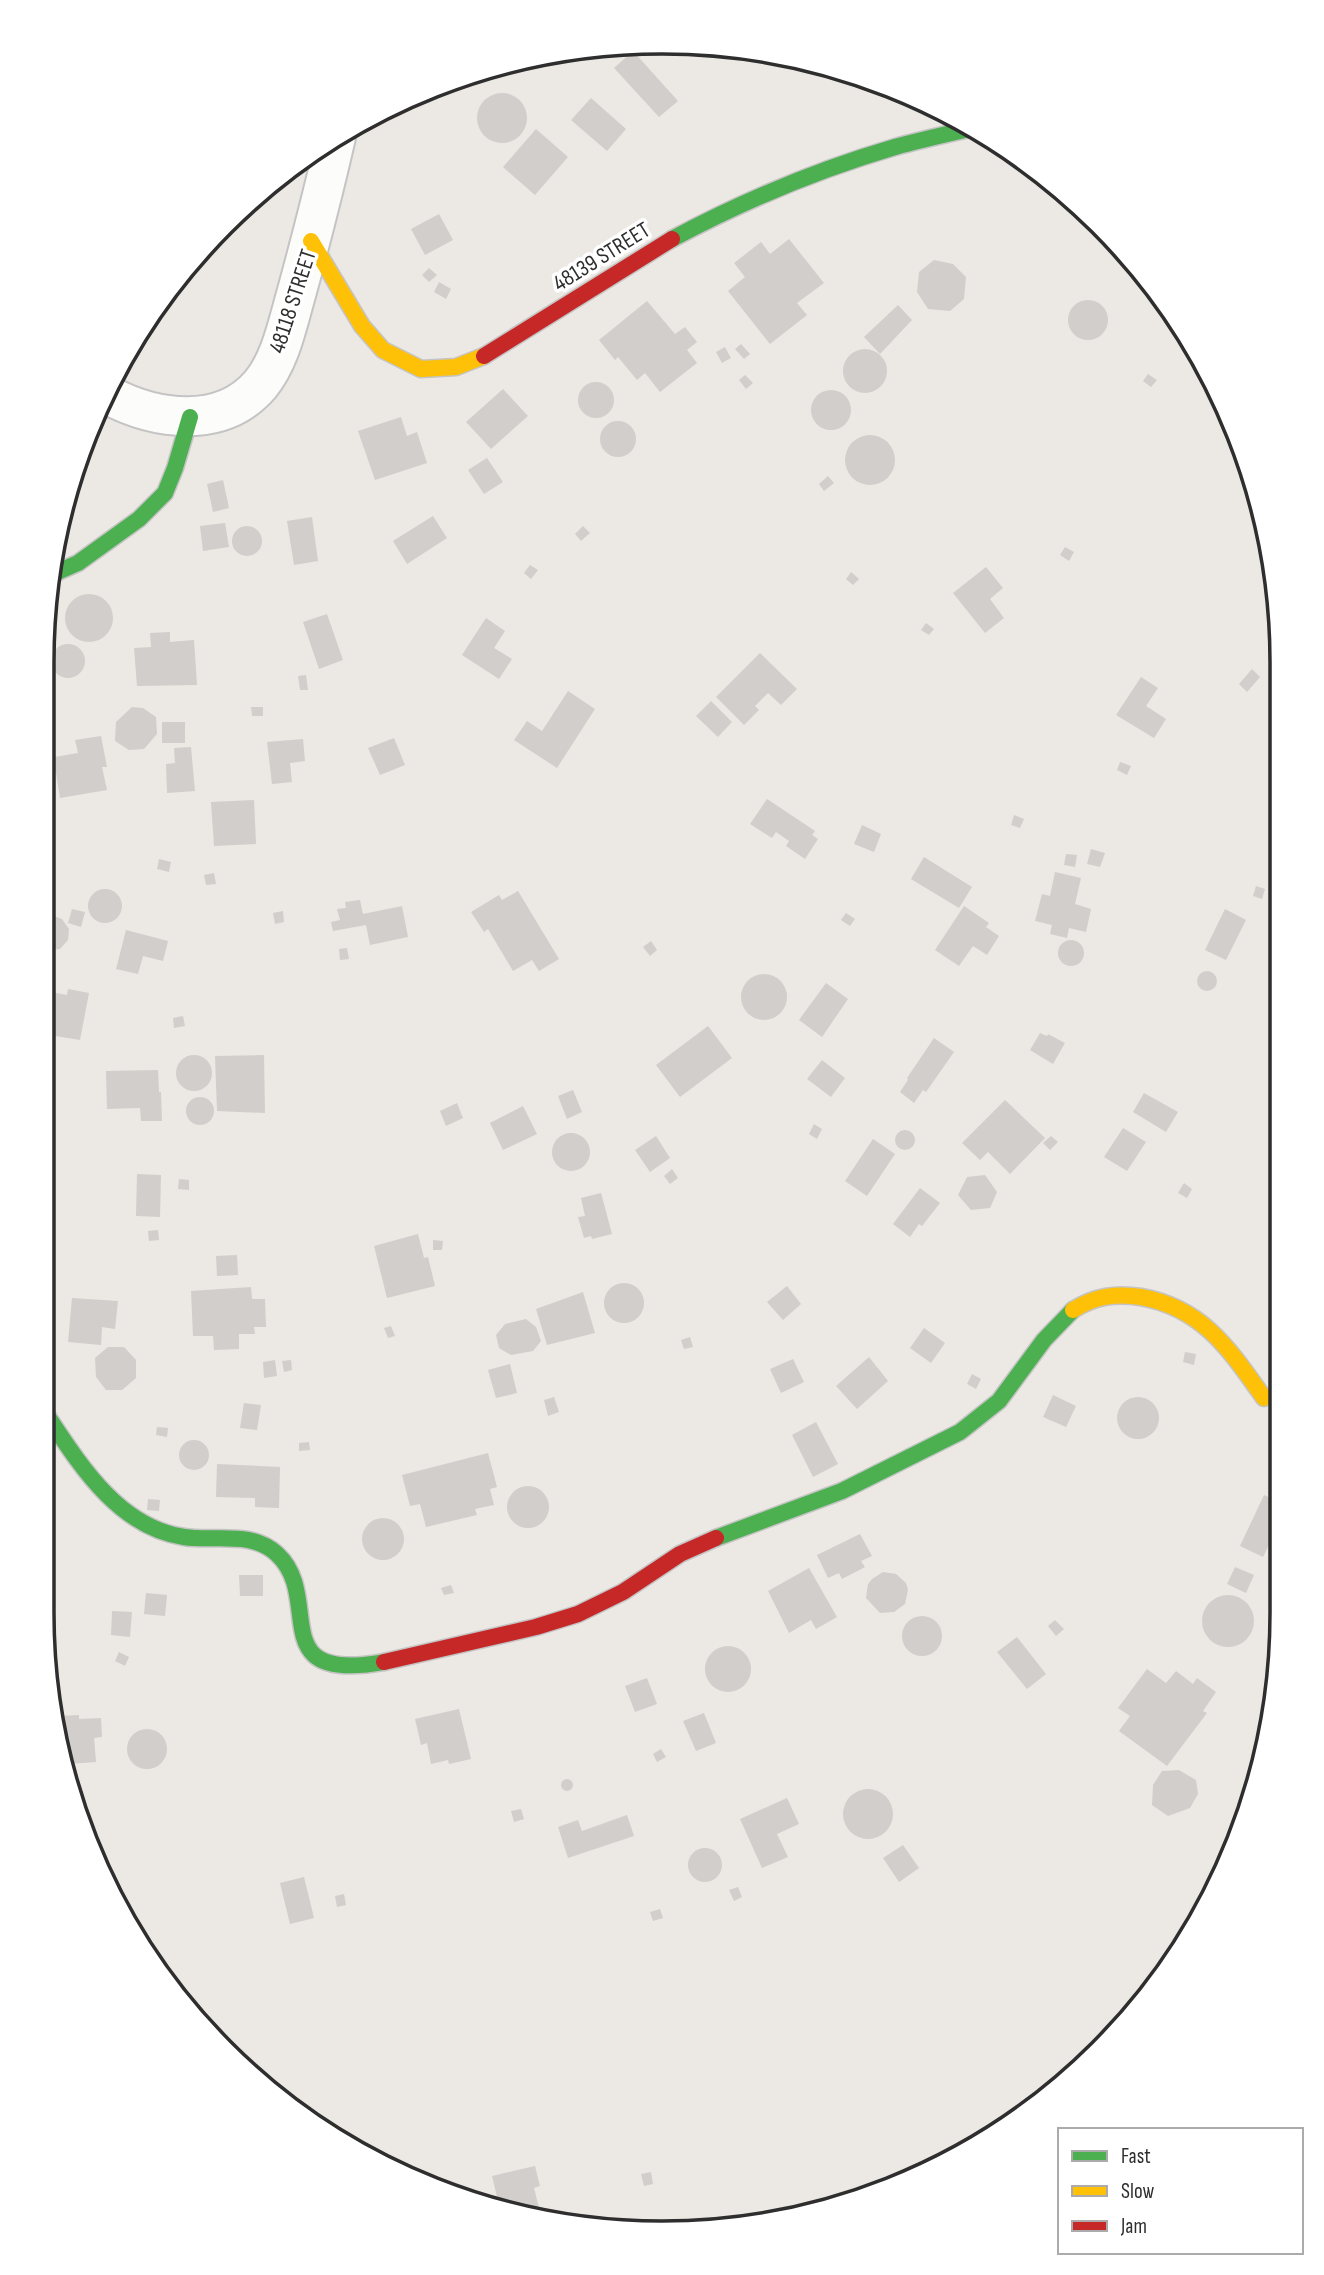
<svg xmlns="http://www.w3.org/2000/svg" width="1324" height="2275" font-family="'Sofia Sans Condensed',sans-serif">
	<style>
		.building { fill: #d1cecb }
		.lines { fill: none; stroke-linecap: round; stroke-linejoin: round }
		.street-casing { stroke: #c5c4c5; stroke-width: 42 }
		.fast-casing { stroke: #c5c4c5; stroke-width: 19 }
		.slow-casing { stroke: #c5c4c5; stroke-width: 19 }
		.jam-casing { stroke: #c5c4c5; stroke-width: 19 }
		.street { stroke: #fcfcfb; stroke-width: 38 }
		.fast { stroke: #4caf50; stroke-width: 16 }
		.slow { stroke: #ffc107; stroke-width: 16 }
		.jam { stroke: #c62828; stroke-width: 16 }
		.labels { text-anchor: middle; stroke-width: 7; stroke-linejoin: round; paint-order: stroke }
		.street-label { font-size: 23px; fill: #2e2e2e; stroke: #fff }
		.rim { fill: none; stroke: #2e2e2e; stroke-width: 3.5 }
	</style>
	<rect width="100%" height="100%" fill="#ece8e4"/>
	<!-- building -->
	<path class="building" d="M633 51 678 101 659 117 614 68Z
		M477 118a25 25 0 1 1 50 0a25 25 0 1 1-50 0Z
		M591 98 626 129 607 151 571 120Z
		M536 129 568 157 535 195 503 167Z
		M439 214 453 240 425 255 411 229Z
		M789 239 824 283 797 303 807 315 770 344 728 291 745 277 734 263 761 242 770 254Z
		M934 260 953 264 966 277 964 299 950 311 928 309 917 292 919 272Z
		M429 268 437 275 429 282 422 275Z
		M439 282 451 289 446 299 434 292Z
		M1068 320a20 20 0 1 1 40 0a20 20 0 1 1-40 0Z
		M647 301 675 334 685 327 697 342 687 350 697 363 660 392 645 373 637 380 618 357 615 360 599 340Z
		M898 305 912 320 880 354 864 337Z
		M741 344 750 354 744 359 735 349Z
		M725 347 731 358 722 363 716 352Z
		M843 371a22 22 0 1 1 44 0a22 22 0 1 1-44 0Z
		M1148 374 1157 380 1151 387 1143 381Z
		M745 375 753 383 746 389 739 380Z
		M578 400a18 18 0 1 1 36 0a18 18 0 1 1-36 0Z
		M503 389 528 416 491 449 466 422Z
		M811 410a20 20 0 1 1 40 0a20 20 0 1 1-40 0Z
		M401 417 407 436 417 432 427 463 375 480 358 431Z
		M600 439a18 18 0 1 1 36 0a18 18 0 1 1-36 0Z
		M845 460a25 25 0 1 1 50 0a25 25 0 1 1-50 0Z
		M487 458 503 482 484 494 468 470Z
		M828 476 834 483 824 491 819 484Z
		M223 480 229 508 213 512 207 484Z
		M433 516 447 538 407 564 393 541Z
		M312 517 318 561 294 565 287 521Z
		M225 523 229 547 203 551 200 526Z
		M232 541a15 15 0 1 1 30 0a15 15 0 1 1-30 0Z
		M583 526 590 533 581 541 575 534Z
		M1065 547 1074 552 1069 561 1060 555Z
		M530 565 538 570 531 579 524 573Z
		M986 567 1003 588 990 599 1004 618 985 633 953 593Z
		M851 572 859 579 853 585 846 579Z
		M65 618a24 24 0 1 1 48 0a24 24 0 1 1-48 0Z
		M327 614 343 660 319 669 303 622Z
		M486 618 505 631 494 648 512 659 499 679 462 655Z
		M926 623 934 629 929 635 921 630Z
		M170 632V642L194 640 197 685 137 686 134 648 151 647 150 633Z
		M51 661a17 17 0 1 1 34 0a17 17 0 1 1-34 0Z
		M760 653 797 689 781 705 768 693 755 706 759 710 744 725 716 697Z
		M1252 669 1260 677 1247 692 1239 684Z
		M306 675 308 690H300L298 676Z
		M1141 677 1158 688 1146 706 1166 719 1154 738 1116 715Z
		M568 691 595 709 557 768 514 740 527 721 542 731Z
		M711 701 732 722 718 737 696 716Z
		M132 707 143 708 156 717 157 734 144 749 129 750 115 741 116 722Z
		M251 707H263V716H252Z
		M162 722H185V743H162Z
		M101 736 107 767H102L107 790 60 798 56 773 45 775 43 759 78 753 75 740Z
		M394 738 405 765 380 775 368 748Z
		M303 739 305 761 290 763 292 782 272 784 267 742Z
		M191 747 195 791 167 793 166 764 175 763 174 748Z
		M1120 762 1131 766 1127 775 1117 770Z
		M767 799 815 831 812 835 818 839 805 859 786 846 789 841 776 832 772 838 750 824Z
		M254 800 256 844 214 846 211 802Z
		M1014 815 1024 819 1020 828 1011 825Z
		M862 825 881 834 874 852 854 844Z
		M1091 849 1105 853 1100 867 1087 864Z
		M1066 854 1077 855 1075 867 1064 865Z
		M924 857 972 887 959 908 911 879Z
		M159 859 171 862 169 872 157 869Z
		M1055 872 1081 878 1075 904 1091 909 1086 932 1069 928 1067 938 1050 934 1052 925 1035 921 1042 894 1050 896Z
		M214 873 216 884 206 885 204 875Z
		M1256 886 1265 889 1262 899 1253 896Z
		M88 906a17 17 0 1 1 34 0a17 17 0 1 1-34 0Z
		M518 891 559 959 539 971 532 960 513 971 488 929 484 932 471 912 499 895 502 900Z
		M360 900 363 914 402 906 408 937 370 945 366 925 333 931 331 922 340 920 337 909 346 908 345 902Z
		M964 906 989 923 986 927 999 936 987 955 973 946 959 966 935 950Z
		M72 909 85 912 81 927 68 923Z
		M1225 909 1246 920 1226 960 1205 950Z
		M283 911 284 922 275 924 273 913Z
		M846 913 855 919 850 926 841 920Z
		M57 917 62 919 69 929 68 940 60 949 49 950 43 947V920Z
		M126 930 168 941 163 961 143 956 138 974 116 969Z
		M1058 953a13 13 0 1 1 26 0a13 13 0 1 1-26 0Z
		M651 941 657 950 650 956 643 947Z
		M347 948 349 959 340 960 339 949Z
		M1197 981a10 10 0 1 1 20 0a10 10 0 1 1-20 0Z
		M741 997a23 23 0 1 1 46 0a23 23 0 1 1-46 0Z
		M826 983 848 999 822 1037 799 1020Z
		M68 989 89 993 80 1040 43 1034 46 1010H49L51 992 67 995Z
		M183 1016 185 1026 174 1028 173 1018Z
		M708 1026 732 1058 680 1097 656 1065Z
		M1040 1033 1047 1036 1048 1034 1065 1043 1053 1064 1030 1050Z
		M934 1038 954 1052 926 1092 923 1090 914 1103 900 1092 908 1080 907 1078Z
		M176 1073a18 18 0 1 1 36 0a18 18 0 1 1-36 0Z
		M264 1055 265 1113 217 1111 215 1056Z
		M822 1060 845 1078 831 1097 807 1079Z
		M158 1070 159 1092H161L162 1121H141L140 1108 107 1109 106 1071Z
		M573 1090 582 1112 567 1119 558 1096Z
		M1144 1093 1178 1112 1166 1132 1133 1112Z
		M186 1111a14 14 0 1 1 28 0a14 14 0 1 1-28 0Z
		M1005 1100 1045 1138 1010 1174 988 1152 980 1160 962 1143Z
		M457 1103 463 1118 446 1126 440 1111Z
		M523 1106 537 1134 503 1150 490 1123Z
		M814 1124 822 1129 817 1139 809 1134Z
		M1123 1128 1146 1142 1127 1171 1104 1157Z
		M895 1140a10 10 0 1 1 20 0a10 10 0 1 1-20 0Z
		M552 1152a19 19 0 1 1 38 0a19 19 0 1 1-38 0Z
		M656 1136 670 1158 650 1172 635 1150Z
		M1051 1136 1058 1142 1050 1150 1043 1143Z
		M873 1139 895 1154 867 1196 845 1181Z
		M672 1169 678 1178 670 1184 664 1176Z
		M137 1174 161 1175 160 1217 136 1216Z
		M985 1175 997 1192 990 1208 971 1210 958 1195 967 1177Z
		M179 1179 189 1180V1190L178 1189Z
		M1184 1183 1192 1189 1187 1198 1178 1193Z
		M920 1188 940 1203 922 1226 919 1224 910 1237 893 1224Z
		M601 1193 612 1234 592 1239 591 1236 584 1238 578 1217 585 1216 581 1198Z
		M158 1230 159 1240 149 1241 148 1231Z
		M418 1234 424 1258 428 1257 435 1286 387 1298 374 1246Z
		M433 1240 443 1241 442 1250H433Z
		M237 1255 238 1275 217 1276 216 1256Z
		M604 1303a20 20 0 1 1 40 0a20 20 0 1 1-40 0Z
		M787 1286 801 1304 783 1320 767 1302Z
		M251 1287 252 1299H265L266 1327H254L255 1334H239V1349L214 1350 213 1336H193L191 1291Z
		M583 1292 595 1333 547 1345 536 1309Z
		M72 1298 118 1301 115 1329 102 1327 101 1345 68 1342Z
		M526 1319 536 1327 541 1341 533 1351 511 1355 499 1348 496 1335 505 1324Z
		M391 1326 395 1336 388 1338 384 1328Z
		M924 1328 945 1343 931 1363 910 1348Z
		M690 1337 693 1347 684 1349 681 1340Z
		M108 1347H124L136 1360V1378L122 1390H106L96 1377 95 1358Z
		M1185 1352 1196 1354 1194 1365 1183 1362Z
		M869 1357 888 1381 857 1409 836 1386Z
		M793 1359 804 1382 781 1393 770 1369Z
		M275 1360 277 1376 264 1378 263 1362Z
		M291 1360 292 1370 284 1372 282 1361Z
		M510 1364 517 1393 496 1398 488 1370Z
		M972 1374 981 1379 976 1389 967 1384Z
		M1053 1395 1076 1406 1066 1427 1043 1417Z
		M554 1397 559 1412 548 1416 544 1400Z
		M1117 1418a21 21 0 1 1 42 0a21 21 0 1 1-42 0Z
		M244 1403 261 1405 257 1430 240 1428Z
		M816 1422 838 1464 813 1477 792 1435Z
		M157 1427 168 1428 167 1437 156 1435Z
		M179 1455a15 15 0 1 1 30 0a15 15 0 1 1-30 0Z
		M309 1442 310 1450 299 1451V1443Z
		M488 1453 497 1487 490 1489 494 1505 475 1509 477 1515 426 1527 420 1504 410 1506 402 1475Z
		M217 1464 280 1467 279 1508 255 1507V1498L216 1497Z
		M507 1507a21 21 0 1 1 42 0a21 21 0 1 1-42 0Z
		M1264 1495 1281 1503V1520L1263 1557 1240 1546Z
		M148 1499 160 1500 159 1511 147 1510Z
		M362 1539a21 21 0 1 1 42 0a21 21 0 1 1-42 0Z
		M860 1534 872 1556 861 1561 865 1567 842 1579 839 1573 828 1578 817 1555Z
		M1235 1567 1254 1575 1246 1593 1227 1584Z
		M809 1568 837 1617 816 1629 811 1620 789 1633 768 1591Z
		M883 1572 896 1574 906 1583 908 1590 905 1604 894 1612 880 1613 866 1598 868 1584 872 1579Z
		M239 1575H263V1596H240Z
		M451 1585 454 1593 444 1595 441 1588Z
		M42 1591H53L52 1645H47L42 1613Z
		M146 1593 167 1595 165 1616 144 1614Z
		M1202 1621a26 26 0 1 1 52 0a26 26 0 1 1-52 0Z
		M1281 1597V1624L1275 1608Z
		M112 1611 132 1612 130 1637 111 1635Z
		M902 1636a20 20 0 1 1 40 0a20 20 0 1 1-40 0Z
		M1055 1620 1064 1629 1056 1636 1048 1626Z
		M1017 1637 1046 1674 1027 1689 997 1652Z
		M705 1669a23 23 0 1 1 46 0a23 23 0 1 1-46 0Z
		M119 1652 129 1657 125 1666 115 1661Z
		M1147 1669 1166 1683 1176 1671 1193 1684 1197 1678 1216 1692 1203 1711 1207 1713 1167 1766 1119 1731 1130 1716 1118 1708Z
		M647 1678 657 1704 635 1712 625 1686Z
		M459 1709 471 1759 449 1764 448 1760 431 1764 427 1743 421 1745 415 1719Z
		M704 1713 716 1743 696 1751 683 1721Z
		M79 1715V1719L101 1718 102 1737 94 1738 96 1762 67 1764 59 1716Z
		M127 1749a20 20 0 1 1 40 0a20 20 0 1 1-40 0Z
		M661 1749 666 1757 657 1762 653 1754Z
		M1179 1770 1196 1780 1198 1794 1190 1808 1168 1816 1152 1805 1153 1785 1162 1771Z
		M561 1785a6 6 0 1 1 12 0a6 6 0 1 1-12 0Z
		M843 1814a25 25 0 1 1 50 0a25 25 0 1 1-50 0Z
		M787 1798 799 1824 777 1834 788 1857 762 1868 740 1819Z
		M521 1809 524 1819 514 1822 511 1811Z
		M627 1815 634 1836 568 1858 558 1827 578 1820 582 1831Z
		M903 1845 919 1868 899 1882 883 1858Z
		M688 1865a17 17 0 1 1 34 0a17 17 0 1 1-34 0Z
		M304 1877 314 1918 290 1924 280 1883Z
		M738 1887 742 1897 734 1901 729 1890Z
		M344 1894 346 1905 337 1907 335 1896Z
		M660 1909 663 1918 653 1921 650 1912Z
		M535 2166 540 2186 534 2188 539 2208 516 2214 501 2212 490 2207 488 2199 497 2197 492 2176Z
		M651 2172 653 2184 644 2186 641 2174Z"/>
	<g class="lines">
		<!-- street casing -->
		<g class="street-casing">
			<path id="street" d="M108 395C155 420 221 430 260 385 281 360 288 322 297 291 311 240 324 189 336 137"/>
		</g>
		<!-- fast casing -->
		<g class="fast-casing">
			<path id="fast" d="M672 239C743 201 817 170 895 147 920 140 947 134 973 128
				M53 574 78 563 139 519 165 493 175 468 190 417
				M42 1408C77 1460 116 1527 184 1537 215 1542 251 1530 277 1554 325 1598 262 1684 384 1662
				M716 1538 842 1491 960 1432 999 1401 1044 1340 1073 1310"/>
		</g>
		<!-- slow casing -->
		<g class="slow-casing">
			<path id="slow" d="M311 241 362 326 383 350 421 369 456 367 484 356
				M1073 1310C1095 1296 1116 1293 1141 1297 1203 1308 1230 1350 1264 1398"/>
		</g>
		<!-- jam casing -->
		<g class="jam-casing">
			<path id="jam" d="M484 356 672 239
				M384 1662 536 1627 578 1614 623 1592 680 1554 716 1538"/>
		</g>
		<!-- street -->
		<use href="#street" class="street"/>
		<!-- fast -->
		<use href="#fast" class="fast"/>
		<!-- slow -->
		<use href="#slow" class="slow"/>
		<!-- jam -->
		<use href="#jam" class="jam"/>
	</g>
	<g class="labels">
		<!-- street labels -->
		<g class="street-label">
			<text transform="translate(601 256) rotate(-32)" y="8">48139 STREET</text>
			<text transform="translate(292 301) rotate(-72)" y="8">48118 STREET</text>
		</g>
	</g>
	<!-- crop -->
	<path d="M0 0H1324V2275H0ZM662 54H662A608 608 0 0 1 1270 662V1613A608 608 0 0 1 662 2221H662A608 608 0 0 1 54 1613V662A608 608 0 0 1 662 54Z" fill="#fff" fill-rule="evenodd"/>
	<path class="rim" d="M662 54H662A608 608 0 0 1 1270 662V1613A608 608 0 0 1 662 2221H662A608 608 0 0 1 54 1613V662A608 608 0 0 1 662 54Z"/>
	<!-- legend -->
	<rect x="1058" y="2128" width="245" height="126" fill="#ffffff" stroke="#ababab" stroke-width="2"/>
	<rect x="1072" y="2151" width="35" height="10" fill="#4caf50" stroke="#ababab" stroke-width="2"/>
	<text x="1121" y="2163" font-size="21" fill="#2e2e2e">Fast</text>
	<rect x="1072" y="2186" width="35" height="10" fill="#ffc107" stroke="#ababab" stroke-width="2"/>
	<text x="1121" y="2198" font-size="21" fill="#2e2e2e">Slow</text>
	<rect x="1072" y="2221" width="35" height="10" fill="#c62828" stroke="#ababab" stroke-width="2"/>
	<text x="1121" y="2233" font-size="21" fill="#2e2e2e">Jam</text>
</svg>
